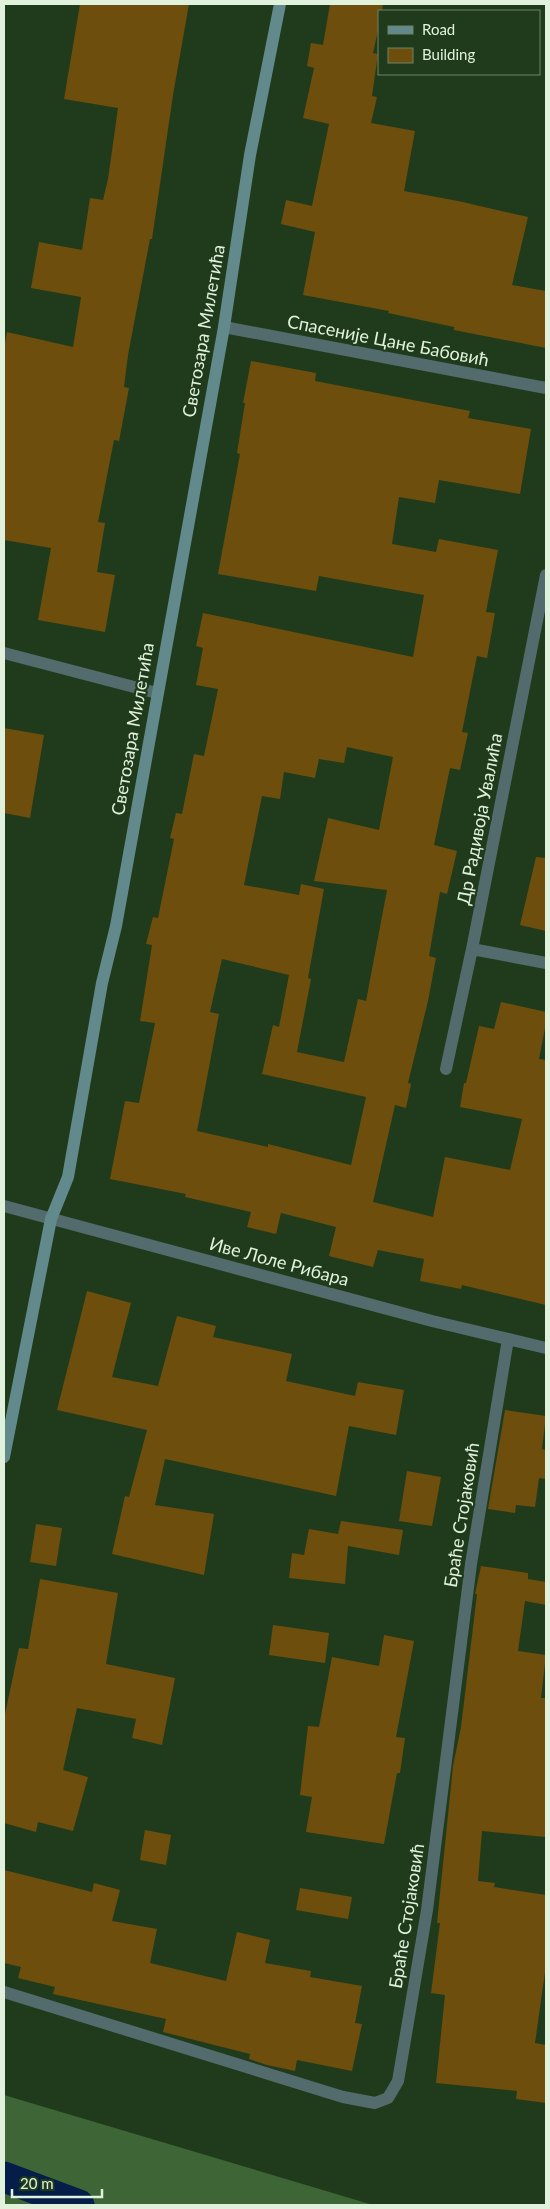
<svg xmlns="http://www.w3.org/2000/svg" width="550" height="2209" font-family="Lato,sans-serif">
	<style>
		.forest { fill: #3e6535 }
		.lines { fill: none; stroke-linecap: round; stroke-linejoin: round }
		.canal { stroke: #051e49; stroke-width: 31 }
		.building { fill: #6d4e0d; fill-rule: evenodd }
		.street { stroke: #536b6c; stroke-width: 12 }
		.secondary { stroke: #628a8c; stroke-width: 12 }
		.labels { text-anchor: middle; stroke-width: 4.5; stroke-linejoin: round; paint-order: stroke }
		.street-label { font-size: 18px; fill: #e0f1dc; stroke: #203b1b }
	</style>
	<rect width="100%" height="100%" fill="#203b1b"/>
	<!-- forest -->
	<path class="forest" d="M4 2095 373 2205H4Z"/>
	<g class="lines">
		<!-- canal -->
		<path class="canal" d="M4 2177 79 2205"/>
	</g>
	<!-- building -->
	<path class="building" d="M80 4H189L173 95 152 239H150L128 355 124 387 129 388 119 441 114 440 98 522 105 523 97 572 115 575 105 632 38 620 51 548 4 540V348L7 332 73 347 81 297 31 288 39 242 82 250 90 198 103 200 108 179 118 108 64 99Z
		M330 4H383L382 11H379V26L373 53 378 54 372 96 377 97 371 123 415 131 404 191 458 201 528 217 512 285 546 291V348L454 330V327L388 313 389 311 303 295 315 232 281 224 286 200 312 206 329 124 303 118 314 68 307 66 311 43 323 45Z
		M251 361 316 373 315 381 470 411 468 418 531 429 520 494 439 480 435 503 399 497 392 544 436 552 439 539 498 550 486 612 495 613 487 658 477 656 462 732 468 733 460 770 450 768 434 845 457 851 447 894 440 892 429 956 436 958 428 1001 408 1083 411 1084 406 1108 395 1105 373 1202 433 1217 445 1157 510 1170 522 1119 460 1107 464 1083H466L479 1026 494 1029 501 1002 546 1012V1023L539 1059 546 1060V1305L462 1285 461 1289 420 1281 424 1259 378 1250 373 1267 329 1256 336 1227 281 1213 276 1234 247 1227 251 1212 185 1197 186 1194 110 1179 125 1101 139 1103 155 1023 140 1021 152 945 146 944 153 917 158 918 174 839 170 838 176 813 182 814 194 754 204 756 218 689 196 685 203 648 196 646 203 613 413 657 424 595 319 576 316 591 218 574 240 454 237 453 245 403H243ZM347 747 393 757 379 830 328 818 314 881 387 890 366 1001 358 999 344 1062 297 1052 311 979 308 978 324 889 301 884 299 895 244 885 262 796 280 799 284 772 315 778 319 759 344 763ZM222 959 289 975 279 1027 273 1025 262 1074 366 1097 351 1165 268 1144V1147L197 1131 219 1014 210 1012Z
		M4 728 44 735 30 818 4 813Z
		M536 857 546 858V931L520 925Z
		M87 1291 131 1303 112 1377 158 1386 177 1316 216 1326 213 1337 292 1354 286 1381 355 1396 358 1382 404 1390 396 1435 349 1426 336 1496 165 1459 155 1505 214 1514 204 1575 112 1554 125 1496 129 1497 147 1430 57 1410Z
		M505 1410 546 1416 542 1449 546 1450V1479L539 1478 535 1507 516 1505 515 1513 488 1509Z
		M407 1471 441 1477 432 1526 399 1521Z
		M341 1521 403 1530 399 1555 348 1546 345 1584 289 1578 292 1553 304 1555 309 1529 338 1534Z
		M36 1524 62 1528 56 1566 30 1562Z
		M481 1566 528 1573V1579L546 1582V1605L525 1601 518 1651 546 1655 541 1698H546V1837L482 1831 478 1881 495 1883 494 1887 546 1895V1965L535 2043 546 2045V2103L516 2099 517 2091 436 2083 445 1995 431 1993 440 1923H437L453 1766 461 1727 477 1594H475Z
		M40 1579 118 1593 106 1664 175 1678 162 1745 132 1738 136 1719 77 1708 63 1770 88 1777 73 1831 38 1822 36 1832 4 1823V1719L19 1648 28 1649Z
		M273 1625 329 1633 325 1663 269 1655Z
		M384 1635 414 1641 396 1737 405 1738 400 1773H397L384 1844 306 1832 312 1797 300 1795 308 1726 319 1727 332 1657 379 1666Z
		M145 1830 171 1835 166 1865 140 1860Z
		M4 1870 92 1892 94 1883 120 1890 112 1921 157 1929 150 1963 226 1981 237 1932 270 1940 265 1963 311 1971 310 1977 362 1986 355 2023 362 2024 352 2071 297 2060 295 2071 267 2065 249 2059 250 2054 163 2032 166 2019 53 1994 55 1987 18 1978 21 1967 4 1963Z
		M300 1888 352 1897 348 1919 296 1910Z"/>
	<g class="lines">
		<!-- street -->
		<path class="street" d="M224 327 546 388
			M4 653 157 693
			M472 949 546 963
			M446 1069 472 949 546 575
			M4 1206 432 1321 546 1348
			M4 1992 343 2097 375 2103 388 2098 398 2081 427 1910 471 1564 508 1339"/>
		<!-- secondary -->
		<path class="secondary" d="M4 1457 51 1219 68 1177 102 983 116 926 224 327 250 155 280 4"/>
	</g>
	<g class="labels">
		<!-- street labels -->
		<g class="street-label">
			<text transform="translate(204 331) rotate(-80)" y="6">Светозара Милетића</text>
			<text transform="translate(388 341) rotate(11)" y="6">Спасеније Цане Бабовић</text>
			<text transform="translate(133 729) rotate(-80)" y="6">Светозара Милетића</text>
			<text transform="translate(480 819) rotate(-79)" y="6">Др Радивоја Увалића</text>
			<text transform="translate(279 1262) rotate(15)" y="6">Иве Лоле Рибара</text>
			<text transform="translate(462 1515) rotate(-81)" y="6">Браће Стојаковић</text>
			<text transform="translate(407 1916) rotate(-81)" y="6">Браће Стојаковић</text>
		</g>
	</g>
	<!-- border -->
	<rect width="550" height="2209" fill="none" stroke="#e0f1dc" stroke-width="10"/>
	<!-- legend -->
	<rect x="378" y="10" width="162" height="65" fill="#203b1b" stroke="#6d8468"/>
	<rect x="388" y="26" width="25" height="8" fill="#628a8c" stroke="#6d8468"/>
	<text x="422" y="35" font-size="15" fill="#e0f1dc">Road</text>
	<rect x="388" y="48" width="25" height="15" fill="#6d4e0d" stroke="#6d8468"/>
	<text x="422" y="60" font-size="15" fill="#e0f1dc">Building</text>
	<!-- scale -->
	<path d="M12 2189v8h90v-8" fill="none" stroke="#e0f1dc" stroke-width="2.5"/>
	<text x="20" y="2189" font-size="15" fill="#e0f1dc" stroke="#203b1b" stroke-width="4" paint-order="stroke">20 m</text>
</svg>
